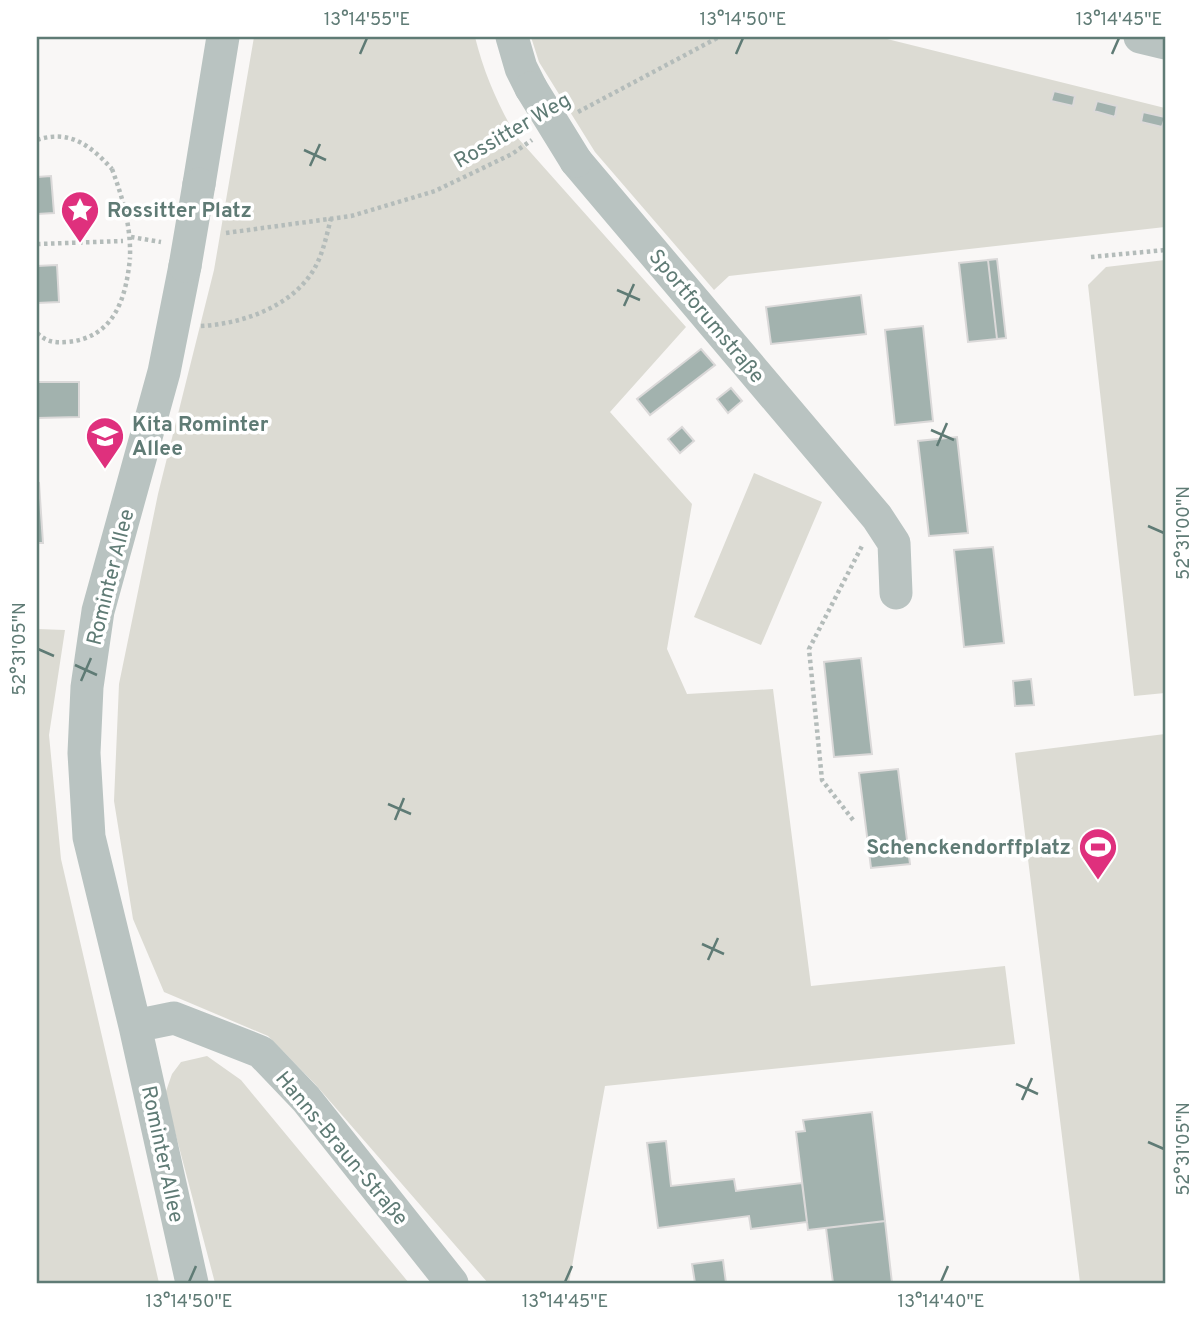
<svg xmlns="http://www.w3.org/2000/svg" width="1202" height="1320" font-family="Overpass,sans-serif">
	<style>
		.green { fill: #dcdbd3 }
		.building { fill: #a2b2ae; stroke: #dbd9d9; stroke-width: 2 }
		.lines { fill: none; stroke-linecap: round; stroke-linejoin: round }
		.path { stroke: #b4bcba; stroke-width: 4.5; stroke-dasharray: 3.5 3.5; stroke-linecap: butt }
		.minor { stroke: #b9c3c1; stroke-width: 33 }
		.path-bridge { stroke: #b4bcba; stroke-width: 4.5; stroke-dasharray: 3.5 3.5; stroke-linecap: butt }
		.minor-bridge { stroke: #b9c3c1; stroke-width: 33 }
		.ticks { fill: none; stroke: #5f7b75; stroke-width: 2.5 }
		.labels { text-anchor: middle; stroke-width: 7; stroke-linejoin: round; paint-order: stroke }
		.street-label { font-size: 21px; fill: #5f7b75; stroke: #fff }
		.poi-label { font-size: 21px; font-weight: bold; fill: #5f7b75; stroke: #fff; text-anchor: start }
		.neatline { fill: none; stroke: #5f7b75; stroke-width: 2.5 }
		.ticks-label { font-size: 18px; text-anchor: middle; fill: #5f7b75 }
	</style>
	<rect width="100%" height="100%" fill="#f9f7f6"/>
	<!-- green -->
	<path class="green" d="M254 37H475C484 73 497 103 516 136L686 327 610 412 692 504 667 649 687 694 773 689 811 986 1005 966 1015 1044 605 1086 569 1283H488L315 1084 268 1036 164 992 133 919 114 801 119 684 158 494 214 270Z
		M531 37H879L1165 108V227L729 276 714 290 595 152 539 62Z
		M1165 260V693L1134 696 1088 285 1106 267Z
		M754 473 822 502 761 645 694 617Z
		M37 629 65 630 49 735 61 859 159 1283H37Z
		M1165 734V1283H1080L1015 753Z
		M207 1056 241 1080 409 1283H215L165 1094 172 1074 181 1062Z"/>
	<!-- building -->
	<path class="building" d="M1054 91 1075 96 1073 106 1051 101Z
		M1097 101 1117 106 1115 117 1094 111Z
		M1143 112 1165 117 1162 127 1141 122Z
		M51 176 54 213 37 214V177Z
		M997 259 1006 338 997 339 988 260Z
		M988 260 997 339 968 342 959 263Z
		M57 265 59 302 37 303V266Z
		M861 295 866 334 771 344 766 307Z
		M923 326 933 421 895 425 885 330Z
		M701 349 715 365 650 415 637 399Z
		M37 382H79V417L37 418Z
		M731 388 742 401 728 413 717 399Z
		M682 427 694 441 680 453 668 439Z
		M957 437 968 533 929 536 918 441Z
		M37 483H39L43 543H37Z
		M993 547 1004 643 964 647 954 550Z
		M861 658 872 754 834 757 824 662Z
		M1031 679 1034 705 1015 706 1013 681Z
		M898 769 910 864 871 868 859 773Z
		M872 1112 885 1221 808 1230 796 1132 805 1131 803 1120Z
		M666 1141 671 1186 734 1179 736 1191 802 1183 807 1222 751 1229 749 1216 658 1228 647 1143Z
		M885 1221 892 1283H833L826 1228Z
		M723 1260 726 1283H695L692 1264Z"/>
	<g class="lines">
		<!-- path -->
		<path class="path" d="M578 112 719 37
			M37 140C70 129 91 146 112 169
			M226 233 351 216 435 191 512 154 532 140
			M37 244 123 241
			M1091 257 1165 250
			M201 326C240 324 288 308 311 274 322 258 326 238 331 218
			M37 333C47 342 54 343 67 342 114 338 126 299 130 258
			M853 820 822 780 809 649 863 544"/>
		<!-- minor -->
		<path class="minor" d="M512 37 521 68 531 88
			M1140 37 1165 43
			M576 161 877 517 894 543 896 593
			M199 184 223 37
			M185 266 164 372 98 611 87 687 84 753 89 837 135 1026 192 1283
			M135 1026 174 1018 261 1052 306 1099 452 1283"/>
		<!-- path-bridge -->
		<path class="path-bridge" d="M112 169C123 199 131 226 130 258
			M131 237 161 242"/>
		<!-- minor-bridge -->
		<path class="minor-bridge" d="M531 88 576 161
			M185 266 199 184"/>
	</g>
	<!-- ticks -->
	<path class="ticks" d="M360 54 367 38M736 54 743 38M1112 54 1119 38M304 150 326 160M310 166 320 144M617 290 640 300M624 306 634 284M931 430 954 440M937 446 947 423M1148 526 1164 533M38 649 54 656M75 665 97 675M81 681 91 658M388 804 411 814M395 820 404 798M702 944 724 954M708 960 718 938M1016 1084 1038 1094M1022 1100 1032 1078M1148 1142 1164 1149M189 1282 196 1266M565 1282 572 1266M941 1282 948 1266"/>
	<!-- icons -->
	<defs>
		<g id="sight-pin" transform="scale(2.0125)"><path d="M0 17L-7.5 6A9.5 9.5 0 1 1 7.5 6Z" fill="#df307d" stroke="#fff"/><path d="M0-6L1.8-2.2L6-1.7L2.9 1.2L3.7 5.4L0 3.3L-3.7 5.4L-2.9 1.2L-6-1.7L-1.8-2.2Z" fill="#fff"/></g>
		<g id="school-pin" transform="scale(2.0125)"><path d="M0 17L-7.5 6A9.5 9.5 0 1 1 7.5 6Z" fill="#df307d" stroke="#fff"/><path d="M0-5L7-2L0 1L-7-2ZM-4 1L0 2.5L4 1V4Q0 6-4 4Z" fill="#fff"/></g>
		<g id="stadium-pin" transform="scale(2.0125)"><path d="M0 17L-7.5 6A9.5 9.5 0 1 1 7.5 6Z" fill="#df307d" stroke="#fff"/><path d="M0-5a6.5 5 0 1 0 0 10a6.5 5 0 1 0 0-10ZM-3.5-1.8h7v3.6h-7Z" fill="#fff"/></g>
	</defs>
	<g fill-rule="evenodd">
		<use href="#sight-pin" x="80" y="210"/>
		<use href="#school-pin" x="105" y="436"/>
		<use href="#stadium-pin" x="1098" y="847"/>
	</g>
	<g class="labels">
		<!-- street labels -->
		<g class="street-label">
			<text transform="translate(512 130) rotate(-30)" y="7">Rossitter Weg</text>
			<text transform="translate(707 316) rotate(50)" y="7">Sportforumstraße</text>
			<text transform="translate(110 577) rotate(-76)" y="7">Rominter Allee</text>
			<text transform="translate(342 1148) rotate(50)" y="7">Hanns-Braun-Straße</text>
			<text transform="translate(163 1154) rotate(78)" y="7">Rominter Allee</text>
		</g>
		<!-- poi labels -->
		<g class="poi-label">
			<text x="107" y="217">Rossitter Platz</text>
			<text x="132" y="431">Kita Rominter<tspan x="132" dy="24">Allee</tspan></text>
			<text x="1071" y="854" text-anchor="end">Schenckendorffplatz</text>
		</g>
	</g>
	<!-- border -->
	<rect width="1202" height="1320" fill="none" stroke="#ffffff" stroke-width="77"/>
	<rect x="38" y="38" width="1126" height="1244" class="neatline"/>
	<g class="ticks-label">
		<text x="367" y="25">13°14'55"E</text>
		<text x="743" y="25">13°14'50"E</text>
		<text x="1119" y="25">13°14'45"E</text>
		<text transform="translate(1183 533) rotate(-90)" y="6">52°31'00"N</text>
		<text transform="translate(19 649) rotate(-90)" y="6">52°31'05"N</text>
		<text transform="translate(1183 1149) rotate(-90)" y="6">52°31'05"N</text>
		<text x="189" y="1307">13°14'50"E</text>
		<text x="565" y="1307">13°14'45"E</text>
		<text x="941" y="1307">13°14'40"E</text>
	</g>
</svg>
